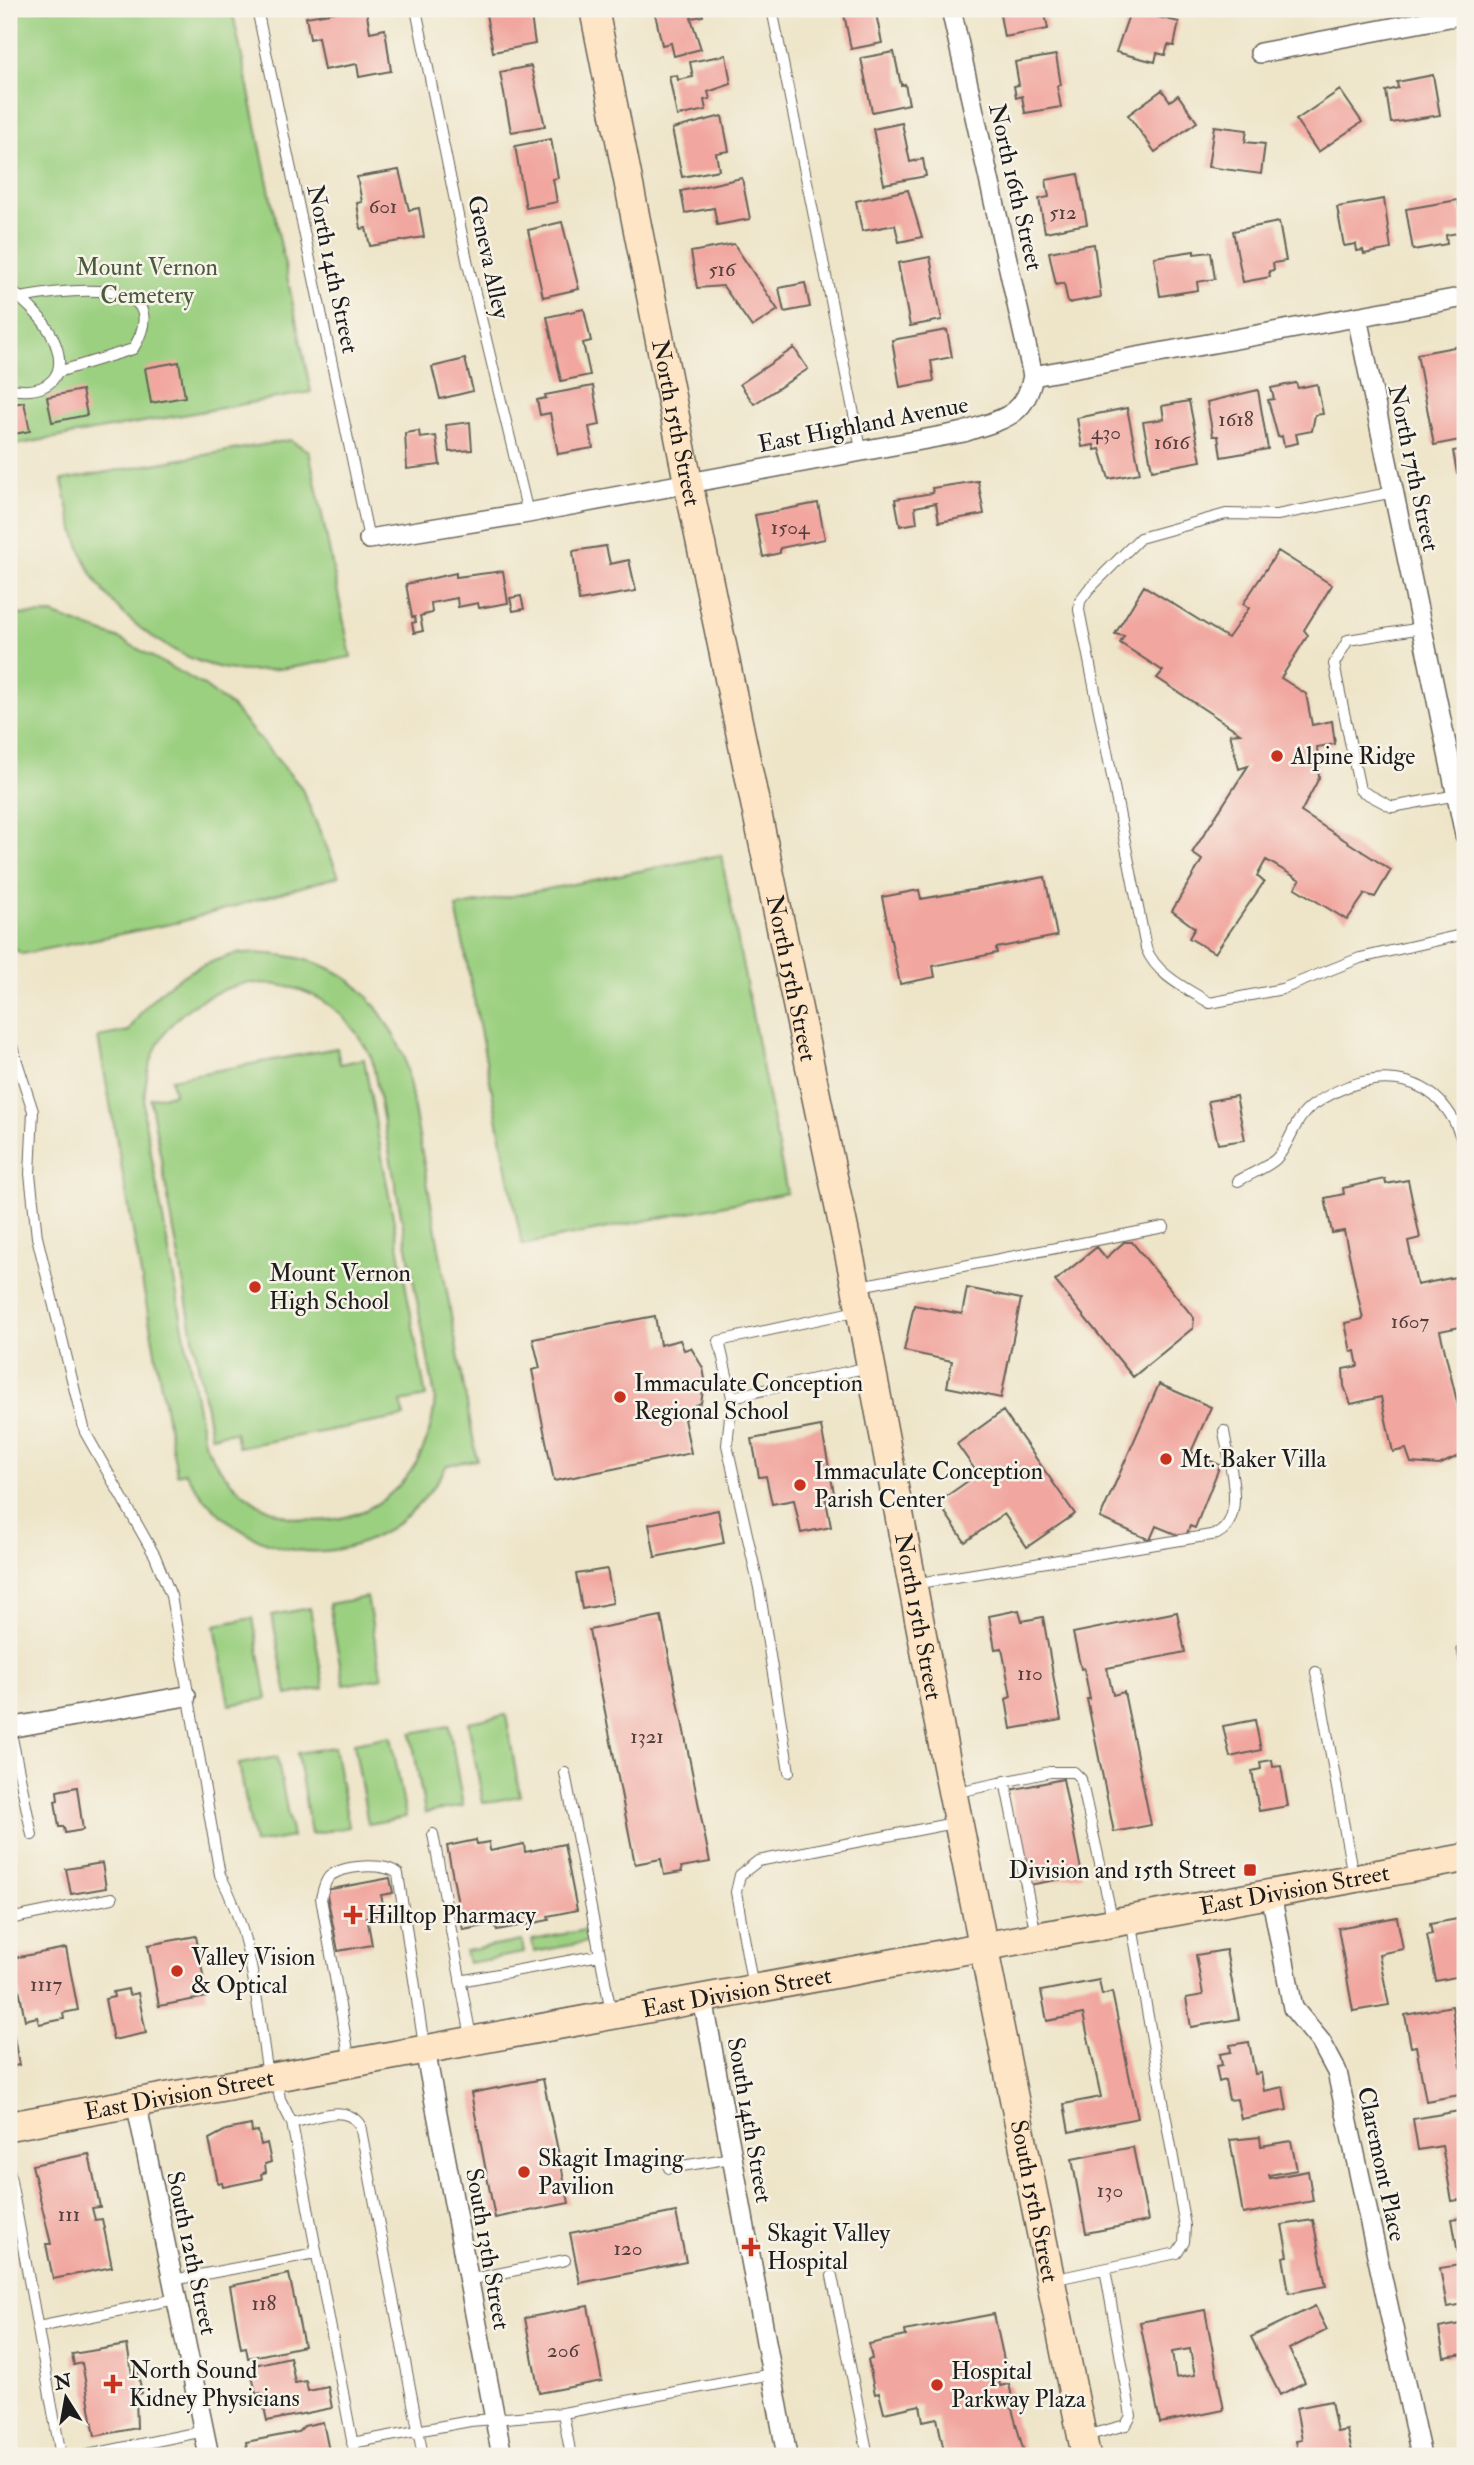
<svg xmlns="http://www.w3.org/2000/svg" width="1474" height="2465" font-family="'IM FELL Double Pica',serif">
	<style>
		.green { fill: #9cd081; stroke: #5c764e; stroke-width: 2; fill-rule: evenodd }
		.building { fill: #f1a69f; fill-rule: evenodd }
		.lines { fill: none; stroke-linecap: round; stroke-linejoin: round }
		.lane-casing { stroke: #666259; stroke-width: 12 }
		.street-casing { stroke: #666259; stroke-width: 22 }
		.secondary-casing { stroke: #666259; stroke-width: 31 }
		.lane { stroke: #fff; stroke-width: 10 }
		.street { stroke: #fff; stroke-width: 19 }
		.secondary { stroke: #fee5c5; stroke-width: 28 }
		.poi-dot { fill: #c8321e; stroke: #f7f3e8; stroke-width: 2.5 }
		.labels { text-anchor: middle; stroke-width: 5; stroke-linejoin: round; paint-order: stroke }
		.number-label { font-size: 21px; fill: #513e3d }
		.street-label { font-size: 24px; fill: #1c1c1c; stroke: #f7f3e8 }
		.park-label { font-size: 24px; fill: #495b3f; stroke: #f7f3e8 }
		.poi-label { font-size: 24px; fill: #1c1c1c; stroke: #f7f3e8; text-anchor: start }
	</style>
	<rect width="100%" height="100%" fill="#f7f3e8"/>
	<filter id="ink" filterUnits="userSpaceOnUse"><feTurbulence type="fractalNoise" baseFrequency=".0143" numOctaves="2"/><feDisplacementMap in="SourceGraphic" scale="14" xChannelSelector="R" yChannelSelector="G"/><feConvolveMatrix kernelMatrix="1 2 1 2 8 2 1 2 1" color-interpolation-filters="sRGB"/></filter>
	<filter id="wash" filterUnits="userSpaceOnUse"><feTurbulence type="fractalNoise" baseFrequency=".00686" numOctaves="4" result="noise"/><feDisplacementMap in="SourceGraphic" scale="28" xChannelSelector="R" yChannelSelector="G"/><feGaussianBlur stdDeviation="1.57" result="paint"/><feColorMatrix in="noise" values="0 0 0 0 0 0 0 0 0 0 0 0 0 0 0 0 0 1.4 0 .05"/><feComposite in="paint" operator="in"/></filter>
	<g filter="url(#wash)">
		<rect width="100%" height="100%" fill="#eee5c9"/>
		<!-- green -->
		<path class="green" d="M9 9H232L311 392 9 446Z
			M290 440 309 451 351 657C317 663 281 671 246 671 185 670 110 617 86 562 74 536 68 508 62 480Z
			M52 614 120 639 203 685 232 707 301 787 339 876 180 922 22 954 9 945V615Z
			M721 855 787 1193 522 1245 456 907Z
			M240 953C329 953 368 977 405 1058L477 1460 447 1465C386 1577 252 1581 185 1472L177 1474 98 1037 129 1031C154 987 192 965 240 953ZM246 983C308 982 344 1004 372 1059L435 1397C426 1536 265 1567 204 1442L144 1116C142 1044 175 1000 246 983Z
			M337 1048 340 1064 364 1059 426 1397 401 1402 404 1417 238 1447 235 1432 211 1436 150 1098 174 1094 171 1079Z
			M367 1597 382 1678 344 1685 329 1604Z
			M310 1608 324 1688 287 1695 272 1615Z
			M253 1618 267 1699 229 1705 215 1625Z
			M506 1715 520 1796 483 1803 468 1722Z
			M449 1726 463 1806 425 1813 411 1733Z
			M391 1736 406 1817 368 1824 354 1743Z
			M334 1747 349 1827 311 1834 297 1753Z
			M277 1757 292 1837 254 1844 239 1764Z
			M585 1930 587 1942 534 1952 532 1940Z
			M522 1941 524 1953 468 1963 465 1951Z"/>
		<g id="blocks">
			<!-- building -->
			<path class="building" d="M353 9H366L370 32 385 29 391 71 359 77 357 64 324 70 318 37 310 39 306 17Z
				M485 9H530L535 44 493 52Z
				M654 9H701L703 16 691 18 701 49 674 56 671 43 662 45Z
				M843 9H875L882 43 851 49Z
				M999 9H1044L1048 29 1004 37Z
				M1131 9H1160L1158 17 1179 22 1174 46 1168 45 1165 55 1157 53 1155 62 1116 52Z
				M894 52 901 85 905 84 909 104 872 112 861 58Z
				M726 55 731 84 708 92 710 99 704 100 706 110 677 116 669 76 677 75 678 80 693 77 690 62Z
				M1056 55 1061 85 1057 86 1061 107 1025 113 1022 96 1016 98 1014 86 1019 85 1015 62Z
				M531 66 545 126 511 132 500 72Z
				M1433 75 1440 115 1391 123 1386 91 1398 88 1397 82Z
				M1162 90 1170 101 1178 95 1197 122 1155 152 1128 115Z
				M1340 90 1362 122 1318 152 1296 120Z
				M722 116 729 151 716 153 719 170 682 177 672 129Z
				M902 123 910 162 923 159 926 176 884 184 873 129Z
				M1214 126 1247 130 1245 142 1265 144 1261 174 1208 167Z
				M551 139 558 178 553 179 557 202 526 208 515 146Z
				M399 170 409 210 419 208 424 237 370 246 366 228 361 229 357 203 362 202 357 177Z
				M1078 174 1087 224 1045 232 1039 199 1049 197 1046 180Z
				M742 178 750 219 717 225 714 208 685 213 681 191Z
				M908 190 922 237 899 242 895 225 862 231 856 201Z
				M1384 199 1391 249 1364 254 1363 250 1357 251 1356 244 1344 246 1337 207Z
				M1458 200 1464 232 1446 235 1447 244 1413 250 1406 209Z
				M562 222 579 289 543 297 528 230Z
				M1279 222 1286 261 1273 263 1274 270 1269 271 1270 277 1243 282 1233 231Z
				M734 244 778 310 752 327 723 286 697 288 691 252Z
				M1094 244 1101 297 1068 303 1064 283 1056 285 1049 252Z
				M1194 251V254L1211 252 1215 279 1197 282 1198 290 1160 296 1154 257Z
				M930 257 942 320 910 326 898 263Z
				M805 283 810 307 784 312 779 288Z
				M584 309 591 341 583 343 590 375 561 381 547 317Z
				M947 330 952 357 931 361 934 381 900 387 892 340Z
				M1465 345V439L1434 445 1417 354Z
				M794 348 808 369 754 404 740 384Z
				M465 359 473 391 440 399 432 367Z
				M179 362 185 397 151 403 145 368Z
				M1296 383 1298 388 1317 384 1323 414 1315 415 1312 431 1296 434 1298 443 1284 446 1282 436 1278 437 1268 400 1274 399 1271 388Z
				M593 386 600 425 589 427 593 448 558 454 550 413 540 415 537 400 546 398 545 395Z
				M82 390 87 415 52 422 47 397Z
				M1258 390 1268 449 1221 457 1218 436H1213L1207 402Z
				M1189 401 1201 461 1152 470 1143 422 1164 419 1162 406Z
				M24 402 30 431 9 435V405Z
				M1127 408 1140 473 1109 479 1100 449 1095 450 1094 445 1082 447 1077 418Z
				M470 422 472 450 449 452 446 425Z
				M419 431 420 438 436 436 440 465 407 469 405 433Z
				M1465 449V471L1457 473 1453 451Z
				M978 481 984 514 939 522 936 503 915 507 917 523 900 526 895 499 933 493 932 488Z
				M818 503 825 539 780 548V553L763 557 755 515Z
				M606 546 610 564 629 560 636 591 579 601 573 551Z
				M1278 551 1332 585 1304 630 1308 635 1281 678 1306 694 1312 725 1332 721 1335 744 1317 747 1319 778 1301 812 1391 870 1375 897 1365 894 1347 920 1295 888 1300 880 1266 860 1257 876 1264 882 1215 953 1189 938 1195 928 1172 911 1202 860 1192 853 1248 766 1239 769 1230 734 1240 733 1157 678 1163 671 1120 643 1124 636 1115 634 1144 586 1228 638 1249 608 1243 604Z
				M1465 555V579H1462L1459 557Z
				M503 571 508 603 479 608 478 603 458 607 457 598 431 603 432 613 420 616 423 631 414 633 412 623 416 622 415 617H412L406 584 456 573V577Z
				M521 596 524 609 513 611 510 598Z
				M1045 877 1057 936 996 948 997 953 933 966 935 977 900 984 882 897 919 890 921 899Z
				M1236 1096 1245 1140 1218 1144 1208 1101Z
				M1385 1179 1386 1184 1408 1180 1420 1238 1408 1241 1417 1285 1465 1275V1326L1440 1331 1462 1422 1465 1421V1453L1439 1465 1411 1463 1406 1449 1393 1452 1381 1397 1351 1404 1344 1386 1343 1369 1358 1366 1355 1351 1351 1352 1345 1323 1363 1319 1344 1231 1332 1233 1325 1198 1344 1194 1343 1188Z
				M1124 1242H1132L1194 1318 1193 1328 1133 1377 1055 1281 1097 1247 1106 1258Z
				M967 1288 1021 1299 1001 1398 947 1387 952 1361 904 1351 914 1305 962 1314Z
				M655 1316 660 1345 680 1340 684 1350 691 1348 703 1368 705 1379 701 1403 694 1406 696 1415 684 1419 691 1453 554 1481 532 1370 540 1368 533 1339Z
				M1159 1384 1211 1407 1191 1452 1220 1465 1195 1528 1190 1526 1185 1538 1156 1526 1150 1540 1100 1518Z
				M1003 1411 1075 1514 1027 1547 1004 1514 965 1542 938 1502 978 1474 957 1444Z
				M821 1426 834 1493 825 1495 831 1527 801 1533 794 1500 772 1504 766 1476 759 1477 752 1439Z
				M718 1510 724 1543 655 1557 649 1524Z
				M607 1569 613 1603 582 1609 576 1574Z
				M1019 1610 1022 1621 1043 1617 1061 1720 1011 1729 1006 1699 1011 1697 1002 1648 995 1649 989 1616Z
				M1177 1612 1185 1652 1107 1668 1113 1695 1124 1692 1151 1825 1114 1832 1087 1699H1090L1084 1668 1081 1669 1073 1633Z
				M661 1616 710 1862 681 1867 682 1872 664 1875 661 1859 635 1864 589 1630Z
				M1465 1646V1687H1464L1457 1647Z
				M1255 1720 1261 1750 1230 1757 1223 1726Z
				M1272 1760 1273 1767 1281 1766 1288 1806 1259 1811 1252 1771 1261 1769 1260 1762Z
				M1063 1779 1082 1875 1029 1885 1010 1790Z
				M77 1787 83 1830 65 1833 64 1827H59L55 1801 58 1800 57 1791Z
				M476 1840 477 1844 489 1842 490 1851 524 1844 525 1852 564 1844 577 1910 548 1916 549 1920 497 1930 495 1924 463 1930 447 1846Z
				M102 1863 106 1888 71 1894 66 1869Z
				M390 1878 393 1893 381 1895 385 1913 367 1917 372 1945 338 1951 326 1890Z
				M9 1883 15 1908 9 1909Z
				M1397 1917 1403 1949 1379 1954 1389 2005 1353 2011 1338 1928Z
				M1463 1918 1465 1975 1436 1981 1427 1935 1432 1934 1430 1924Z
				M196 1936 207 1997 159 2006 148 1945Z
				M66 1948 78 2010 63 2013 64 2019 39 2024 37 2017 25 2020 13 1958Z
				M1226 1950 1239 2019 1191 2027 1186 1998 1203 1995 1196 1955Z
				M1099 1980 1102 1995 1112 1992 1138 2118 1069 2132 1064 2104 1101 2097 1083 2014 1047 2021 1041 1991Z
				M128 1989 129 1995 138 1993 146 2033 113 2040 105 1999 114 1997 113 1992Z
				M1452 2006 1465 2094 1426 2101 1416 2046 1411 2047 1405 2015Z
				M11 2021 19 2065 9 2067V2022Z
				M1249 2042 1255 2074 1261 2073 1264 2091 1283 2087 1287 2110 1241 2119 1237 2099 1229 2100 1225 2080 1219 2082 1216 2066 1222 2065 1220 2054 1231 2052 1230 2045Z
				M543 2079 569 2203 495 2218 471 2093Z
				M1465 2110V2199L1452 2201 1442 2146 1418 2150 1413 2119Z
				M251 2125 252 2132 258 2131 261 2145 267 2143 271 2162 265 2164 266 2172 261 2174 262 2179 223 2187 222 2183H218L209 2139 226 2130Z
				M1260 2137 1261 2146 1291 2141 1297 2170 1269 2175 1270 2178 1308 2171 1313 2201 1243 2214 1230 2140Z
				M1133 2147 1148 2221 1086 2233 1072 2159Z
				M89 2154 100 2207 92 2208 95 2220 102 2219 112 2267 53 2279 46 2244H51L32 2165Z
				M676 2212 686 2262 580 2283 570 2233Z
				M1465 2217V2304L1447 2307 1440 2268 1460 2265 1452 2219Z
				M1313 2220 1326 2286 1289 2293 1283 2257 1288 2256 1282 2225Z
				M289 2274 304 2346 248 2358 246 2347 241 2348 230 2286Z
				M588 2306 602 2381 539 2393 525 2318Z
				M1315 2306 1327 2330 1289 2349 1305 2382 1280 2395 1251 2337Z
				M1205 2310 1224 2410 1160 2423 1140 2322ZM1190 2349 1195 2375 1176 2378 1172 2352Z
				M994 2314 1006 2369 997 2371 1000 2386 1009 2384 1013 2401 1010 2402 1025 2456H945L937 2418 923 2421 920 2405 884 2413 879 2393 875 2394 868 2360 872 2359 869 2344 906 2336 905 2331Z
				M1465 2323V2354L1444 2357 1439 2328Z
				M127 2345 132 2374 138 2373 142 2393 136 2395 137 2428 95 2436 82 2363 74 2365 72 2354Z
				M290 2357 295 2383 306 2381 308 2391 328 2387 332 2408 267 2421 261 2393 256 2394 250 2366Z
				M1331 2401 1337 2432 1347 2430 1353 2456H1299L1296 2441 1302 2440 1296 2408Z
				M323 2422 330 2456H248L246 2442 298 2432 304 2426Z"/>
		</g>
	</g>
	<g filter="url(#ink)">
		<use href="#blocks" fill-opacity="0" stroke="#666259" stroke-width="2"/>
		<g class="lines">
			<!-- lane casing -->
			<g class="lane-casing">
				<path id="lane" d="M257 9 369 539
					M416 9 467 260 528 513
					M772 9 861 449
					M9 289C25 302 44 318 53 338 70 375 49 395 12 389L9 385
					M20 298C58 291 180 272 133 349L58 372
					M1394 492 1277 515 1226 514 1140 538 1088 590 1080 601 1079 610 1146 948C1156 975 1187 989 1210 1003L1282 989 1360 958 1465 934
					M1422 628 1348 640 1334 664 1360 790 1392 807 1457 795
					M9 1037 33 1111 30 1174 37 1237 85 1432 155 1556 171 1596 220 1875C253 1936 257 2007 268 2075
					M1238 1181C1250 1174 1266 1168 1276 1159 1290 1145 1293 1120 1312 1106 1374 1061 1448 1070 1465 1153
					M860 1286 1164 1227
					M857 1311 719 1341 732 1397 869 1367
					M732 1397 727 1445 759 1588 789 1772
					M913 1584 1217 1534C1248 1518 1228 1460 1224 1431
					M1316 1672 1353 1876
					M10 1728 32 1835
					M565 1773 611 2012
					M1005 1781 1036 1935
					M953 1793 1050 1772H1074L1081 1779 1113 1922
					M433 1834 471 2037
					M9 1919 112 1898
					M460 1981 600 1955
					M753 1988 736 1892 740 1875 758 1861 954 1823
					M350 2062 321 1898C323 1891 324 1883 329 1877 342 1865 385 1862 398 1874L424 2046
					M277 2081 280 2099 292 2123 355 2456
					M292 2123C315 2118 345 2103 360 2125L423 2456
					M669 2168 732 2158
					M9 2170 61 2456
					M832 2276 868 2456
					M173 2280 316 2253
					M468 2280 565 2260
					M1052 2280 1177 2253 1184 2242 1185 2226 1131 1920
					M38 2327 176 2299
					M1085 2436 1126 2425 1131 2416 1105 2269
					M352 2443 470 2421 563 2413
					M83 2456 204 2431
					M571 2456 563 2413 772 2374"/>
			</g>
			<!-- street casing -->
			<g class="street-casing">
				<path id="street" d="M1260 53 1465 14
					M1357 317 1465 835
					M1033 376 1465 297
					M369 539 528 513 964 432C1000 419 1025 419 1033 376L951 9
					M9 1728 186 1696
					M1271 1894 1293 2008 1321 2042 1337 2072 1421 2456
					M703 1999 787 2456
					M425 2050 502 2456
					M136 2102 209 2456"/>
			</g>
			<!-- secondary casing -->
			<g class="secondary-casing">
				<g id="secondary">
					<path id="s1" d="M594 9 688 482 856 1287 946 1761 1086 2456"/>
					<path id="s2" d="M9 2126 1465 1858"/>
				</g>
			</g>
			<!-- lane -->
			<use href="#lane" class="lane"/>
			<!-- street -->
			<use href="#street" class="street"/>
			<!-- secondary -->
			<use href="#secondary" class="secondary"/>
		</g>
	</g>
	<!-- markers -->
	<g class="poi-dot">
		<circle cx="1277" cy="756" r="7"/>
		<circle cx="255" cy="1287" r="7"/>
		<circle cx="620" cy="1397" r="7"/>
		<circle cx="1166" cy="1459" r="7"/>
		<circle cx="800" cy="1485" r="7"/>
		<rect x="1243" y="1863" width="14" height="14" rx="3.5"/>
		<path d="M349.5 1904.5h7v7h7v7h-7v7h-7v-7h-7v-7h7z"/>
		<circle cx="177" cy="1971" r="7"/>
		<circle cx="524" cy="2172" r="7"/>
		<path d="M747.5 2236.5h7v7h7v7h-7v7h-7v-7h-7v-7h7z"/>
		<path d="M109.5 2373.5h7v7h7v7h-7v7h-7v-7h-7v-7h7z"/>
		<circle cx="937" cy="2385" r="7"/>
	</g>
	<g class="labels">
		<!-- number labels -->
		<g class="number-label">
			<text x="383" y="213">601</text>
			<text x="1063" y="219">512</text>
			<text x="722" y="276">516</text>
			<text x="1236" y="426">1618</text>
			<text x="1106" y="439">430</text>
			<text x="1172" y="449">1616</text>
			<text x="790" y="534">1504</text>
			<text x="1410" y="1328">1607</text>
			<text x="1030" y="1680">110</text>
			<text x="647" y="1743">1321</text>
			<text x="46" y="1991">1117</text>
			<text x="1110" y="2197">130</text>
			<text x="69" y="2221">111</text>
			<text x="628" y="2255">120</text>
			<text x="264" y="2310">118</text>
			<text x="563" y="2357">206</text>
		</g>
		<!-- street labels -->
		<g class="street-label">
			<text transform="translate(1016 187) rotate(77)" y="8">North 16th Street</text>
			<text transform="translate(489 257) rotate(78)" y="8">Geneva Alley</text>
			<text transform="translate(333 269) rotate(78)" y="8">North 14th Street</text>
			<text dy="8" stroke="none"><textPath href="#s1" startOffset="422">North 15th Street</textPath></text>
			<text transform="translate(863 424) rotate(-11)" y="8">East Highland Avenue</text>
			<text transform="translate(1414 468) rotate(78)" y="8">North 17th Street</text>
			<text dy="8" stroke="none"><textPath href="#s1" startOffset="989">North 15th Street</textPath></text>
			<text dy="8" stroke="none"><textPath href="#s1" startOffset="1640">North 15th Street</textPath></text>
			<text dy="8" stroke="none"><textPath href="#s2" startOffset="1307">East Division Street</textPath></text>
			<text dy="8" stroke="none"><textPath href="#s2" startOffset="740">East Division Street</textPath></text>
			<text dy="8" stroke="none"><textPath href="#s2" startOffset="173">East Division Street</textPath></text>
			<text transform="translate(750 2120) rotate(80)" y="8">South 14th Street</text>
			<text transform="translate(1382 2164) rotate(78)" y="8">Claremont Place</text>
			<text dy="8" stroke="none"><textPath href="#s1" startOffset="2236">South 15th Street</textPath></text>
			<text transform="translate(488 2249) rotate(80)" y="8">South 13th Street</text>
			<text transform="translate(192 2253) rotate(78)" y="8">South 12th Street</text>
		</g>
		<!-- park labels -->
		<g class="park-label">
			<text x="147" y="275">Mount Vernon<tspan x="147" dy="28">Cemetery</tspan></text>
		</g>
		<!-- poi labels -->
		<g class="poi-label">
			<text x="1291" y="764">Alpine Ridge</text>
			<text x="269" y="1281">Mount Vernon<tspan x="269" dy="28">High School</tspan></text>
			<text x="634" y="1391">Immaculate Conception<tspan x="634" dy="28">Regional School</tspan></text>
			<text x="1180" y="1467">Mt. Baker Villa</text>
			<text x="814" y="1479">Immaculate Conception<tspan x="814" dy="28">Parish Center</tspan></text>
			<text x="1236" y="1878" text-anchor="end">Division and 15th Street</text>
			<text x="367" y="1923">Hilltop Pharmacy</text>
			<text x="191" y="1965">Valley Vision<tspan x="191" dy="28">&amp; Optical</tspan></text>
			<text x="538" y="2166">Skagit Imaging<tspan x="538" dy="28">Pavilion</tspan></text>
			<text x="767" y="2241">Skagit Valley<tspan x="767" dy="28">Hospital</tspan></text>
			<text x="129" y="2378">North Sound<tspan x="129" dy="28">Kidney Physicians</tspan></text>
			<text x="951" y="2379">Hospital<tspan x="951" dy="28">Parkway Plaza</tspan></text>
		</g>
	</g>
	<!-- margin -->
	<rect width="1474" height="2465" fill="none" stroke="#f7f3e8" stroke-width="35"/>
	<!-- north arrow -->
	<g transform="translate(66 2398) rotate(349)" stroke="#f7f3e8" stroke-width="5" paint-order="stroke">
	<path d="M0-5L12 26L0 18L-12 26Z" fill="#1c1c1c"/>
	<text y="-10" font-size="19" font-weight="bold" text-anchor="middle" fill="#1c1c1c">N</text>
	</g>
</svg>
